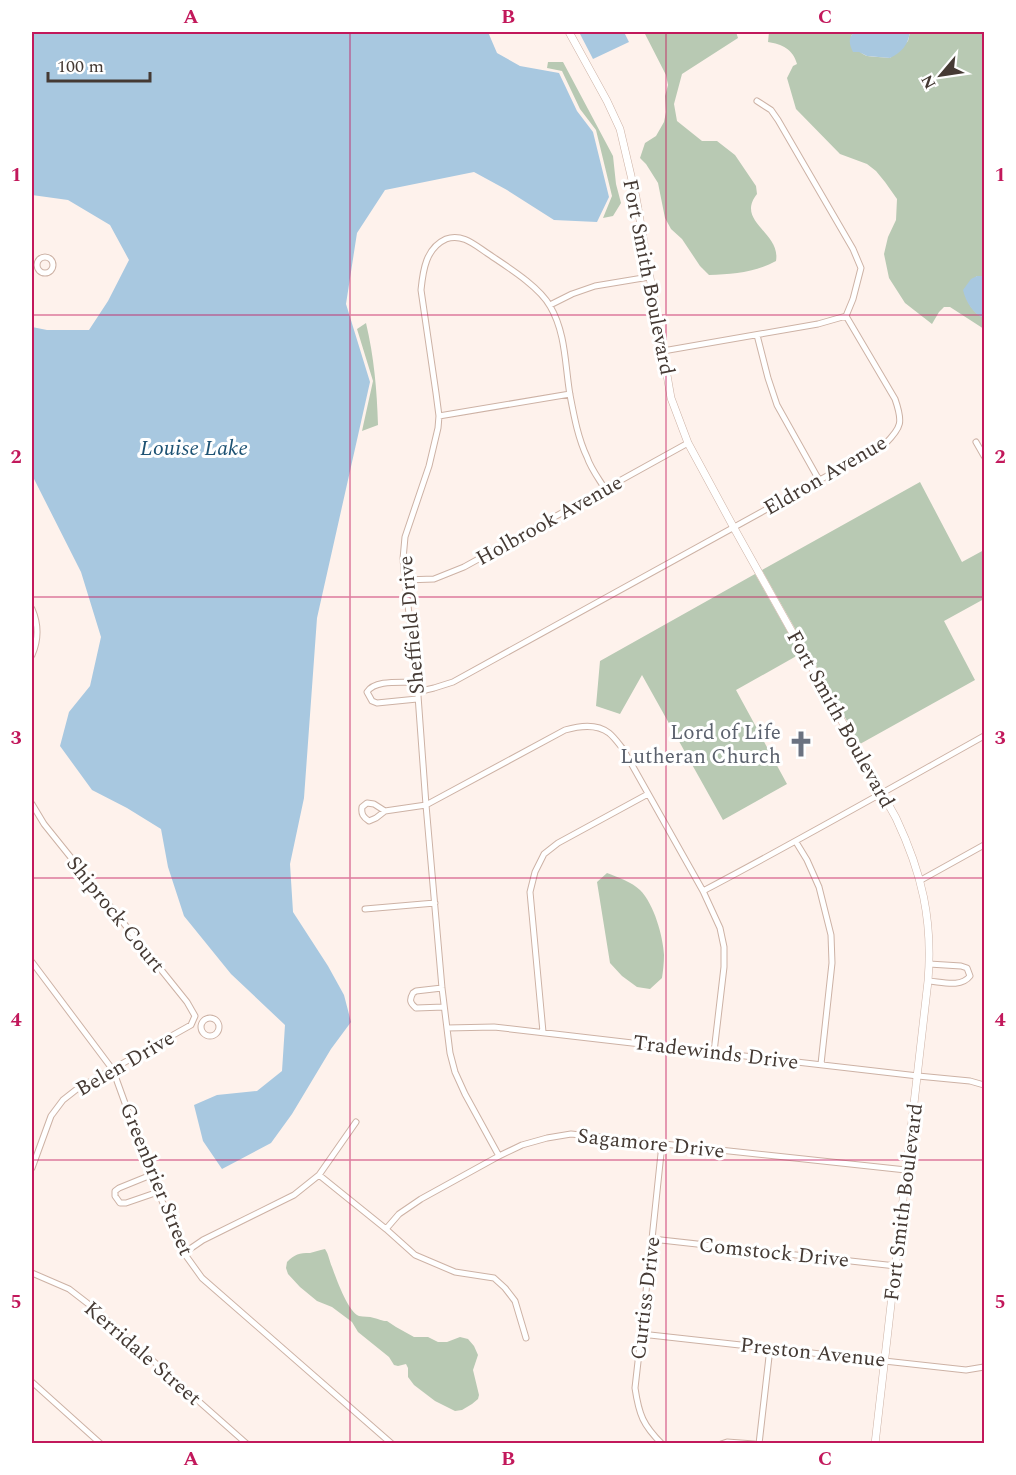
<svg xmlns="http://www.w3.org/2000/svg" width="1016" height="1475" font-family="Spectral,serif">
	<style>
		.green { fill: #b8c9b3 }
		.water { fill: #a8c8e0 }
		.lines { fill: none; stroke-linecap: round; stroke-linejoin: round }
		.minor-casing { stroke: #cdb2a5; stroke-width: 7 }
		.tertiary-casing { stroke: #cdb2a5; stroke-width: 8 }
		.minor { stroke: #fff; stroke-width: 5 }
		.tertiary { stroke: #fff; stroke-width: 7 }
		.grid { fill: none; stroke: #c2185b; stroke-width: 1.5; stroke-opacity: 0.55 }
		.labels { text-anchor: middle; stroke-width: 6; stroke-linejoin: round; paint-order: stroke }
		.street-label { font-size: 21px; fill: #453a34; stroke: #fff }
		.worship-label { font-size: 21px; fill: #5b616d; stroke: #fff; text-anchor: end }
		.water-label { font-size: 22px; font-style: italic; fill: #1d5273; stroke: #fff }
		.neatline { fill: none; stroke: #c2185b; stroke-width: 2 }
		.grid-label { font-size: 20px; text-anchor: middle; font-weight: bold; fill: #c2185b }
	</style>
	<rect width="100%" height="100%" fill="#fef2ec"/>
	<!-- green -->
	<path class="green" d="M644 32H736L738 38 682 74 674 104 677 121 702 141H717L735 155 756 186 757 194C735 222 781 232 776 261 754 273 733 274 709 275L700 266 682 239 671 229 665 218 658 183 646 164 640 158 645 143 656 136 664 122 666 112 665 96 668 85 666 75Z
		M769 32H855L851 36C863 61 864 55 890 58L908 41 910 32H984V276H977L964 290C966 301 974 314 984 318V329L950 307H944L939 312 932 324 905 303 889 278 884 254 888 237 896 220 897 199 885 182 876 171 867 164 840 154 796 109 787 78 793 66 797 64C793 49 782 44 768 42Z
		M548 62H563L613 156 616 184 621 203 613 216 603 218 612 196 596 130 580 109 562 71 547 68Z
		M366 323C374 357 377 390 378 425L362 431 373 381 357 329Z
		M920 482 962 562 984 550V599L944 621 975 680 860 744 762 570Z
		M755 574 800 654 736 690 787 784 723 820 642 675 620 714 596 706 600 661Z
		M607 873C617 877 632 882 640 890 654 904 663 936 664 955 664 963 663 971 662 978L650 989 637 987 622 976 610 963 597 882Z
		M325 1249C329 1255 329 1260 332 1267 336 1278 348 1312 359 1316 364 1317 369 1316 374 1318 380 1319 381 1321 387 1321L396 1327 414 1337H428L438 1342H447L460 1337 468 1339 474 1346 478 1355 473 1370 479 1395 478 1399 472 1404 462 1410 455 1411 435 1401 414 1385 408 1377V1368L406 1364 398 1366 394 1365 389 1357 358 1332 352 1322 332 1307 317 1301 300 1287 288 1274 286 1268 287 1262C295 1254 299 1253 310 1253 315 1252 319 1250 325 1249Z"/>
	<!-- water -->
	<path class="water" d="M32 32H488L497 53 520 66 559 73 577 111 593 132 609 197 597 222 554 220 507 190 474 172 385 190 357 233 346 304 370 382 317 618 304 798 290 864 293 912 328 966 344 995 351 1022 331 1049 292 1114 271 1143 222 1169 203 1141 194 1105 217 1095 257 1091 282 1071 285 1025 231 974 184 916 168 867 161 829 127 808 92 790 60 746 69 712 90 686 101 637 81 572 32 475V327L47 330H89L108 301 129 260 110 225 68 200 32 195Z
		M579 32H624L629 42 593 59Z
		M854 32H910C908 45 902 52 890 58L867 56 859 52H853C849 44 848 38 854 32Z
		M977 276H984V318C973 314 966 302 963 290L971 279Z"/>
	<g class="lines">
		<!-- minor casing -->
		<g class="minor-casing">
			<path id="minor" d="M37 265a8 8 0 1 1 16 0a8 8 0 1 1-16 0Z
				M550 305 572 294 595 286 649 277
				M757 335 768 378 777 405 819 480
				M663 351 818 324 846 316
				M439 416 570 394
				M976 442 984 456
				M405 580 434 579 464 567 688 443
				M32 609C39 625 39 639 32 655
				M417 682C403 683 375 679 367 692L372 701 377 703 417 699
				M417 692 434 688 453 682 885 444C902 427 903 422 895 399L846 316 853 299 861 268 853 249 778 120 771 110 757 101
				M32 804 44 824 187 1002 195 1016 191 1025 77 1089 63 1100 51 1116 32 1168
				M385 811 376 818 369 821C363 817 361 814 362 807L367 803 374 804 385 811 426 805 565 730C579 726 596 723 609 733 614 737 619 744 623 749L703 891 720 928 724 947V967L714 1052
				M796 842 807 860 819 887 831 935 832 963 821 1064
				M921 880 984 845
				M703 891C798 841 891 788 984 736
				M365 909 435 903
				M32 962 113 1070 151 1175 184 1253 202 1278 392 1444
				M928 981C942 982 961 988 970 976L967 968 961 966 929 964
				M442 988 416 991 413 993C409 1000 410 1003 416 1008L444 1007
				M201 1027a9 9 0 1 1 18 0a9 9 0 1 1-18 0Z
				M447 1028 494 1027 918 1076 970 1081 984 1085
				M543 1032 530 892 535 872 544 854 558 843 648 794
				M662 1144 652 1239 635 1388C639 1415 643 1425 662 1444
				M499 1156 465 1094 455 1072 450 1053 442 988 426 805 417 682 405 580 403 559 405 537 429 466 438 428 439 416 436 393 421 290C423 270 426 248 446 239 462 233 475 245 487 253 506 266 539 286 550 306 566 333 565 366 570 395 574 416 578 438 587 457 591 469 599 479 605 489
				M151 1175 119 1188 115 1191V1196L120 1203H126L158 1192
				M319 1175 386 1229 415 1255 455 1272 494 1278 505 1288 515 1301 526 1338
				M386 1229 399 1214 421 1199 499 1156 522 1145 547 1138 571 1134 906 1170
				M652 1239 896 1266
				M184 1253 203 1240 294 1195 319 1175 356 1122
				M32 1273 69 1289 91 1306 247 1444
				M641 1334 966 1370 984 1367
				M32 1382 101 1444
				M721 1444 727 1442 754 1444
				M759 1444 770 1348"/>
		</g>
		<!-- tertiary casing -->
		<g class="tertiary-casing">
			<path id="tertiary" d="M569 32 607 101 620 129 636 197 671 398 688 443 734 528 896 818C922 873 933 920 928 981L875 1444"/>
		</g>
		<!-- minor -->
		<use href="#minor" class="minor"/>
		<!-- tertiary -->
		<use href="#tertiary" class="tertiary"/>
	</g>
	<!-- grid -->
	<path class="grid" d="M350 32V1444M666 32V1444M32 315H984M32 597H984M32 878H984M32 1160H984"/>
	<!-- icons -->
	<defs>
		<g id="church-bare" transform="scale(2.07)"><path d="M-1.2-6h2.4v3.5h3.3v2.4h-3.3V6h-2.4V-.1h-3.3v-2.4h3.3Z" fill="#6b7280" stroke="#fff" stroke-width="2.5" paint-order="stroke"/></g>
	</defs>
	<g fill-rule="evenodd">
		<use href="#church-bare" x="801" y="744"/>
	</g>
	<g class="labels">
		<!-- street labels -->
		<g class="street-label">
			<text transform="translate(649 277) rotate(79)" y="7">Fort Smith Boulevard</text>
			<text transform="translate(825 475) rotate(-30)" y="7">Eldron Avenue</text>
			<text transform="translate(549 520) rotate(-29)" y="7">Holbrook Avenue</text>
			<text transform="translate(411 625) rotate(-95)" y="7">Sheffield Drive</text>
			<text transform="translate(841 719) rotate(61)" y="7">Fort Smith Boulevard</text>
			<text transform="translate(116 914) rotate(51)" y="7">Shiprock Court</text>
			<text transform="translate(716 1052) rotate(7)" y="7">Tradewinds Drive</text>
			<text transform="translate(125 1063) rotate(-30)" y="7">Belen Drive</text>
			<text transform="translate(651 1143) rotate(6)" y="7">Sagamore Drive</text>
			<text transform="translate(157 1179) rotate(68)" y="7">Greenbrier Street</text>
			<text transform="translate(903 1202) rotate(-83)" y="7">Fort Smith Boulevard</text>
			<text transform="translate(774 1252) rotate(6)" y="7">Comstock Drive</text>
			<text transform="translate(645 1298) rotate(-83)" y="7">Curtiss Drive</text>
			<text transform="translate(813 1352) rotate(6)" y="7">Preston Avenue</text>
			<text transform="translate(143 1353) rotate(41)" y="7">Kerridale Street</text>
		</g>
		<!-- worship labels -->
		<g class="worship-label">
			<text x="781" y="739">Lord of Life<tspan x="781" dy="24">Lutheran Church</tspan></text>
		</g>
		<!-- water labels -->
		<g class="water-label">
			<text x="194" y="455">Louise Lake</text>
		</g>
	</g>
	<!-- border -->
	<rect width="1016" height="1475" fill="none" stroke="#ffffff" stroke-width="66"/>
	<!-- north arrow -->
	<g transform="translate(941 75) rotate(241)" stroke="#ffffff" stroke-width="4.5" paint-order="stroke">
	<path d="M0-4.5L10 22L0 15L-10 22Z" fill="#453a34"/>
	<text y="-9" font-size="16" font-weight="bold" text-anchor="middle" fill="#453a34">N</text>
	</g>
	<!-- scale -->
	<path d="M48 72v9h102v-9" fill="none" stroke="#453a34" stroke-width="3"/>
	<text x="57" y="72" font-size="18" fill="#453a34" stroke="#ffffff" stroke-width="4.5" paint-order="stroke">100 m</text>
	<rect x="33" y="33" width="950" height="1409" class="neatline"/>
	<g class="grid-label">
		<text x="191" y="23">A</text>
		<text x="508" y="23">B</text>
		<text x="825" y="23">C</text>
		<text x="16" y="181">1</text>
		<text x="1000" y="181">1</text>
		<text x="16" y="463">2</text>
		<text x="1000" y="463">2</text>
		<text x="16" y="744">3</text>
		<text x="1000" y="744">3</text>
		<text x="16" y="1026">4</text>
		<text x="1000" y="1026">4</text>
		<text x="16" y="1308">5</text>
		<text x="1000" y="1308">5</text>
		<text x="191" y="1465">A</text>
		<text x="508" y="1465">B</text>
		<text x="825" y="1465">C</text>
	</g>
</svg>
